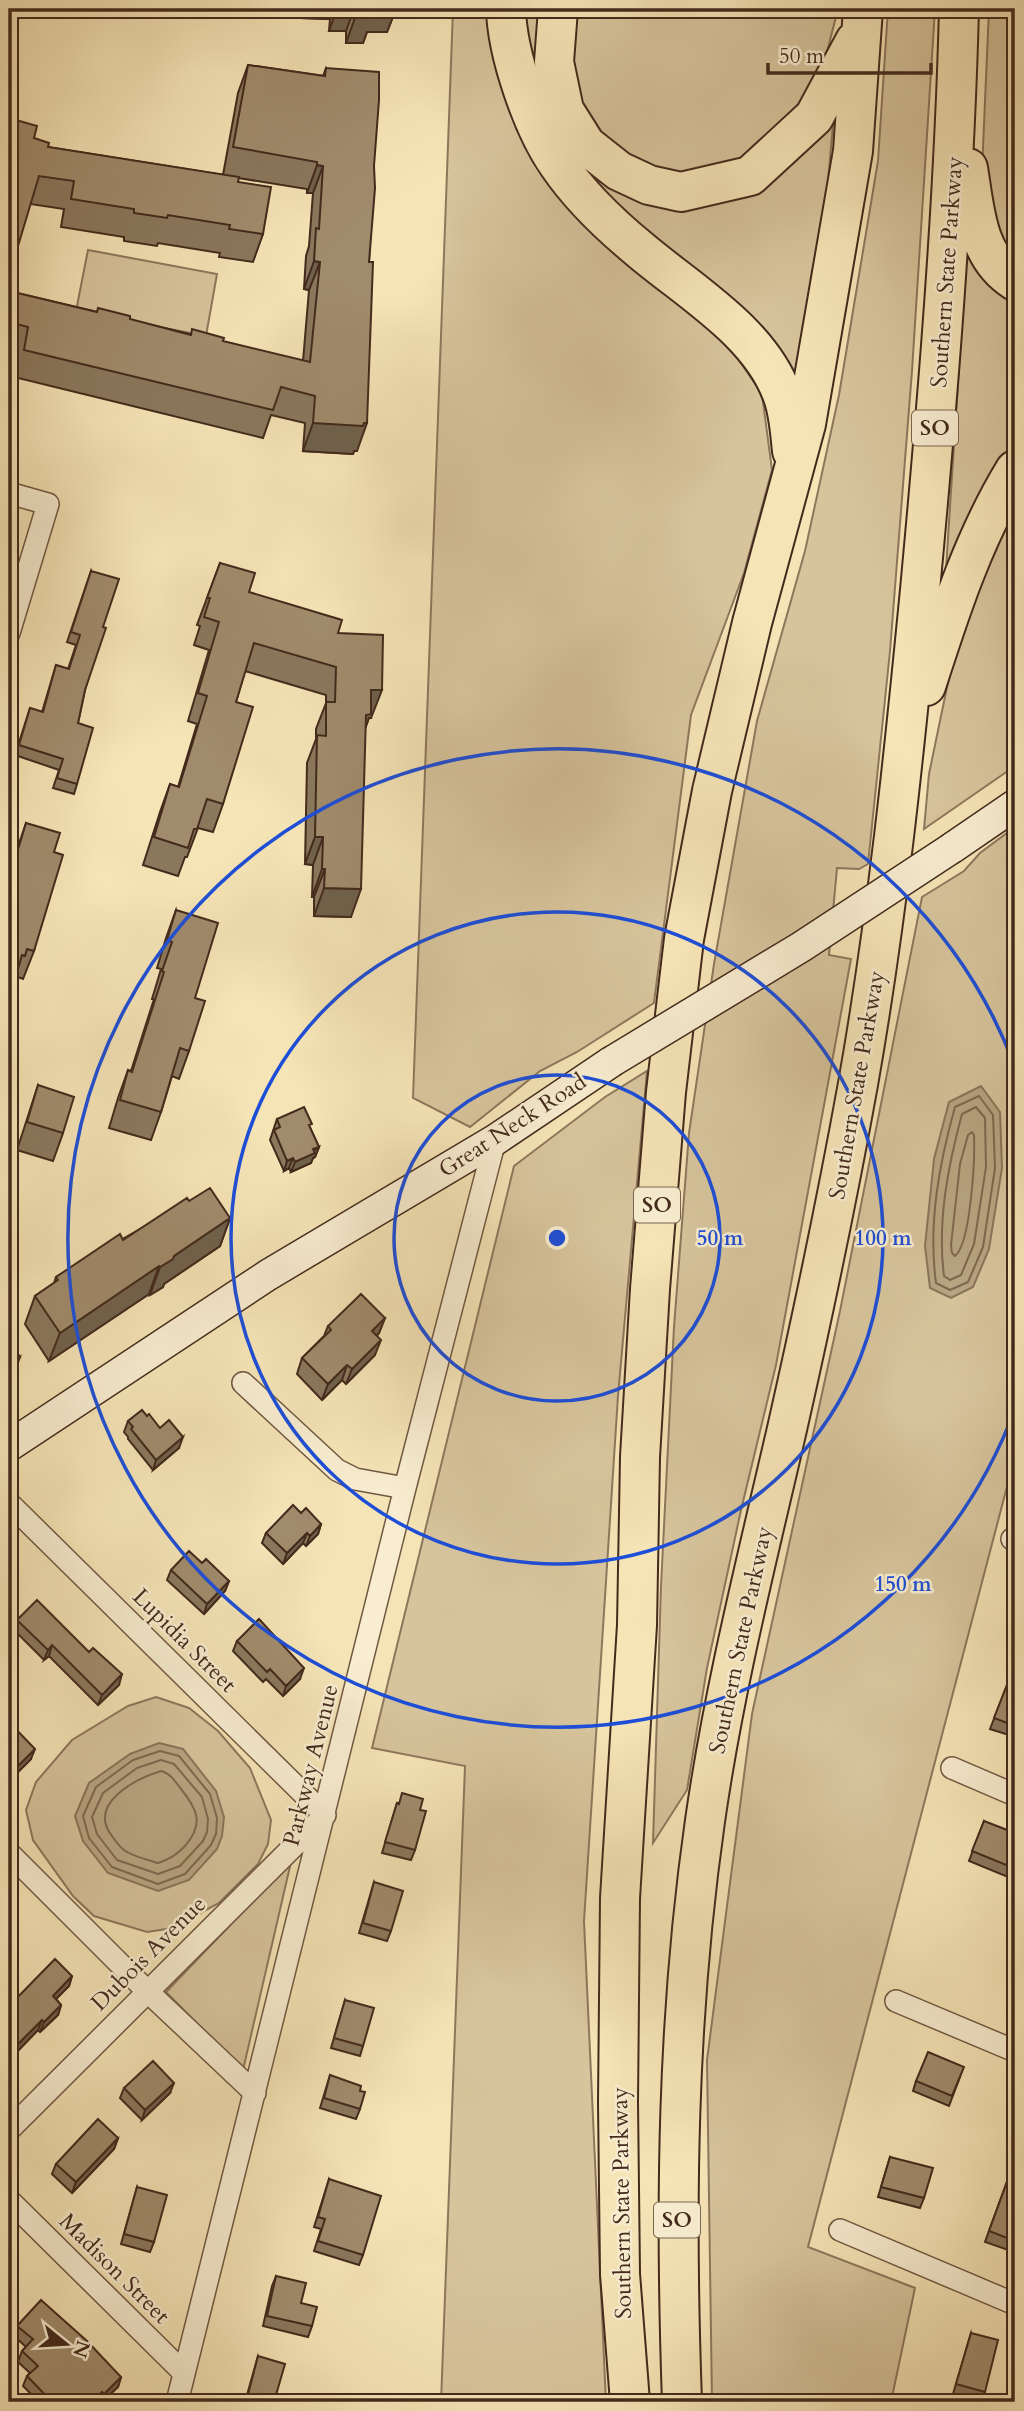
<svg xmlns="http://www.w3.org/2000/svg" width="1024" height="2411" font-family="Cardo,serif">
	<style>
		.green { fill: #d7c49c; stroke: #8d775c; stroke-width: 2 }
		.water { fill: #b8a582; stroke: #897459; stroke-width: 2 }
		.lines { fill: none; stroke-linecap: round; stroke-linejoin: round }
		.shore { stroke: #7e684f; stroke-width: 2 }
		.street-casing { stroke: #705842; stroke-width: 24 }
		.secondary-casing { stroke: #432a1c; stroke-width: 33 }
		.highway-casing { stroke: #432a1c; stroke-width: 42 }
		.street { stroke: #f8edd0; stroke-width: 21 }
		.secondary { stroke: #f8edd0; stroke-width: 30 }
		.highway { stroke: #f5e4b6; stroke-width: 38 }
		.secondary-bridge-casing { stroke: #432a1c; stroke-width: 33; stroke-linecap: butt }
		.secondary-bridge { stroke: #f8edd0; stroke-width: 30 }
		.wall { fill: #8a785d; stroke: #432a1c; stroke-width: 2 }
		.shaded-wall { fill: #70614c; stroke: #432a1c; stroke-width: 2 }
		.building { fill: #a08b6c; stroke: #432a1c; stroke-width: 2 }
		.ring { fill: none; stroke: #1d4ed8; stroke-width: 3.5 }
		.labels { text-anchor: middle; stroke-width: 5; stroke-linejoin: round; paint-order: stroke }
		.shield { fill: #f8edd0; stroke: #796452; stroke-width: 2 }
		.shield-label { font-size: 21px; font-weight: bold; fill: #432a1c }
		.street-label { font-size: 23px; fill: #432a1c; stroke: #f8edd0 }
		.centre { fill: #1d4ed8; stroke: #f8edd0; stroke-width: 3.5 }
		.ring-label { font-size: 21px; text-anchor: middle; font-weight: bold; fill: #1d4ed8; stroke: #f8edd0; stroke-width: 5; stroke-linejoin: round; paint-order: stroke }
	</style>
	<rect width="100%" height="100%" fill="#f5e4b6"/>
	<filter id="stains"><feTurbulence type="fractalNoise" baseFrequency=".00286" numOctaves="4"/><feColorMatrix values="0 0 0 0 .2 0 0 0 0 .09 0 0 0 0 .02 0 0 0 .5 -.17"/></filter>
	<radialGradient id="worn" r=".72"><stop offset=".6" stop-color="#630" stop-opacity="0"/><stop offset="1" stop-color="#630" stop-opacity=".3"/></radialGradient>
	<!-- green -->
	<path class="green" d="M453 9H495L521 119 719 331 762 394 772 470 744 573 691 715 654 1003 577 1052 540 1071 470 1127 413 1098Z
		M519 9H548L549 113 681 201 834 113 826 204 793 410 633 234 545 119Z
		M576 9H838L827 52 792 119 724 170 662 175 605 148 576 111 567 35Z
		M888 9H935L912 371 890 651 868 864 859 869 837 868 829 955 851 959 776 1365 741 1510 707 1668 687 1790 653 1843 661 1586 674 1327 689 1133 714 964 757 721 805 551 839 395 878 161Z
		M989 9H1015V268L981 194Z
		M967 243 1015 291V451L946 569Z
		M88 250 217 274 206 336 76 311Z
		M1015 485V766L924 829 929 774 969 581Z
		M1015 827V1456L808 2247 915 2288 891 2402H712L707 2060 752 1714 840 1311 922 897 964 871 980 853Z
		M647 1071 618 1396 584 1921 606 2402H441L465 1766 372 1748 514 1166 605 1097Z
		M156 1697 189 1708 218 1731 250 1768 271 1820 268 1844 258 1864 219 1903 173 1928 147 1932 94 1916 73 1896 33 1840 26 1810 36 1782 72 1740 128 1706Z
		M291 1862 243 2070 166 1992Z"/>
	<!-- water -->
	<path class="water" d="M981 1086 1000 1112 1002 1168 989 1249 973 1287 951 1298 930 1288 925 1246 934 1159 949 1102Z
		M159 1743 183 1749 216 1791 224 1817 222 1836 217 1849 189 1880 158 1891 108 1873 83 1841 75 1816 89 1783 130 1754Z"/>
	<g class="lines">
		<!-- shore -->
		<path class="shore" d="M979 1096 993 1115 995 1168 983 1247 968 1282 950 1290 936 1283C928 1224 939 1164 955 1107Z
			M976 1107 985 1118 986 1167 974 1244 961 1275 950 1280 944 1276C937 1222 948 1166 962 1114Z
			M972 1132 974 1135C975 1158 971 1243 955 1256L952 1253 951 1245 960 1164 968 1135Z
			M160 1751 179 1756 210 1794 217 1818 216 1834 211 1845 185 1874 158 1884 112 1867 89 1838 83 1816 96 1787 133 1760Z
			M161 1760 174 1764 202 1797 208 1819 207 1832 203 1841 180 1866 158 1874 117 1860 97 1834 92 1817 103 1793 137 1768Z
			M161 1771C170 1773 175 1781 181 1789 198 1810 204 1824 185 1846 176 1855 170 1859 158 1863 148 1860 136 1857 127 1852 121 1849 116 1842 112 1836 87 1804 135 1779 161 1771Z"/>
		<!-- street casing -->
		<g class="street-casing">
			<path id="street" d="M9 493 48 504 9 633
				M243 1383 337 1470 355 1479 405 1488
				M9 1503 325 1815 9 2130
				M1012 1539 1015 1541
				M952 1768 1015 1795
				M9 1853 147 1991 255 2093
				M896 2001 1015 2051
				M9 2200 184 2373
				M840 2230 1015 2304
				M177 2402 405 1488 495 1140"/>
		</g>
		<!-- secondary casing -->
		<g class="secondary-casing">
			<path id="secondary" d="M952 848 1015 805
				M9 1446 268 1275 495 1140 611 1062"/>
		</g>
		<!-- highway casing -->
		<g class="highway-casing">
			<path id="highway" d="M506 9C507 53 532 127 558 164 579 195 609 224 638 248 687 290 759 331 782 394 789 411 790 433 792 451
				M558 9 554 62 564 110 586 145 619 171 649 185 681 192 750 176 814 117 855 41
				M968 168C975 210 976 256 1015 281
				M926 686C950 611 974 537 1015 470
				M630 2402 620 2274 618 2102 620 1898 637 1625 640 1457 650 1289 666 1092 684 939 712 791 752 623 806 424 853 151 863 9
				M682 2402C675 2206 677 2016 705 1821 724 1688 757 1559 787 1429 813 1314 837 1200 858 1084 887 920 904 755 920 590 938 397 954 203 959 9"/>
		</g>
		<!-- street -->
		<use href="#street" class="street"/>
		<!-- secondary -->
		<use href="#secondary" class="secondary"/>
		<!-- highway -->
		<use href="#highway" class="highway"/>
		<!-- secondary-bridge casing -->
		<g class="secondary-bridge-casing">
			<path id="secondary-bridge" d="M611 1062 801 947 952 848"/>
		</g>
		<!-- secondary-bridge -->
		<use href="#secondary-bridge" class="secondary-bridge"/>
	</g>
	<!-- wall -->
	<path class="wall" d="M243 9H396L387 32H367L363 43H346V31H329L330 19 242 16Z
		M248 65 323 76 326 68 374 166 369 262 357 451H354L353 454 303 451 305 423 271 415 263 438 14 377 17 355 9 353V291L303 361 309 290 304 289 306 256 309 246 313 193H307V189L238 178V182L263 234 253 262 219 257 220 253 158 243 157 246 124 241V237L61 227 64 209 30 204 34 138 48 147 223 175 238 93Z
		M220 563 249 592 338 633 371 718H369L365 729 351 917 314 916V897H312L313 865 305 864 307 763 316 739V729L326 703V695L245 671 236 702 223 804 213 832 198 828 187 857H185L178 876 143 865 160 812 170 784 178 787 197 724 188 721 209 650 194 645 200 626 197 625Z
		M91 571 103 627 85 690 78 723 77 784 74 794 53 788 59 770 15 755 30 708 42 712 56 665 68 669 76 645 67 642Z
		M26 823 54 852 34 951 23 979 18 977 15 984 14 983 9 1012V873Z
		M176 910 195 998 189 1051 179 1079 172 1076 161 1112 151 1140 109 1128 118 1098 128 1070 131 1071 154 999H152L161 969 157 968 166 938Z
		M38 1085 63 1133 53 1161 17 1150Z
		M277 1119 310 1128 319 1147 315 1157 313 1158 311 1163 291 1172 289 1168 284 1171 270 1140Z
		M189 1201 230 1218 220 1246 164 1284 163 1287 150 1295 149 1294 49 1361 25 1324 35 1296 54 1283 56 1277Z
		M385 1318 379 1333 377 1336 375 1355 346 1384 342 1380 322 1400 297 1374 302 1358 324 1336 328 1326Z
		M147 1416 179 1448 153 1470 128 1439V1437L124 1432 128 1421Z
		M301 1513 321 1524 318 1534 306 1546 303 1543 283 1564 262 1543 266 1533Z
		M202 1563 229 1581 225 1591 204 1614 167 1580 171 1570Z
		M17 1620 119 1685 98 1705 49 1656 44 1660 14 1630Z
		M237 1641 300 1679 283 1696 266 1679 263 1682 233 1651Z
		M1007 1685 1015 1688V1737L990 1729Z
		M9 1722 31 1759 14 1776 9 1771Z
		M397 1803 420 1810 415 1850 411 1860 382 1853Z
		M984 1821 1015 1858 1008 1877 969 1861Z
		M374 1882 391 1931 387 1941 359 1933Z
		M72 1976 69 1986 56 1999 61 2005 58 2015 40 2032 38 2030 9 2060Z
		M345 2000 363 2046 360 2056 331 2048Z
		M330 2075 360 2091V2109L356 2119 320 2108Z
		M960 2077 949 2106 913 2091 916 2081Z
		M124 2088 170 2093 142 2120 120 2098Z
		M1015 2136V2249L1014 2252 985 2242 1013 2165 1007 2163Z
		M118 2138 114 2149 72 2193 52 2174 56 2164Z
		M890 2157 924 2198 920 2208 878 2197Z
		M329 2179 363 2255 359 2265 314 2251 321 2229 314 2227Z
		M137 2187 154 2242 150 2252 121 2244Z
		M276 2276 301 2303 312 2326 308 2337 263 2326 272 2286Z
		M17 2326 121 2377 118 2387 102 2402H39L23 2386 27 2376 30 2373 18 2362 22 2351 26 2347 14 2336Z
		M971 2333 985 2392 981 2402 953 2394Z
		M258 2356 274 2402H245Z"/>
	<!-- shaded-wall -->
	<path class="shaded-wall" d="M245 9H333L330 19 242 16Z
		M337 9H354L346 31H329Z
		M372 9H396L387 32H367L363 43H346L356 15Z
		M317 165 323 166 313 193H307Z
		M314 261 320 262 309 290 304 289Z
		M313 423H367L357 451H354L353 454 303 451Z
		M371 690H382L371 718H369L360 742Z
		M315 837H323L313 865 305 864Z
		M322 869H325L314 897H312Z
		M324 888 361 889 351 917 314 916Z
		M319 1147 315 1157 313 1158 311 1163 291 1172 295 1162Z
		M293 1158 289 1168 284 1171 287 1161Z
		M230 1218 220 1246 164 1284 163 1287 150 1295 160 1267 174 1256Z
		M159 1266 149 1294 49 1361 60 1333Z
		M385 1318 379 1333 366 1346 372 1331Z
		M381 1340 375 1355 346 1384 352 1369Z
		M20 1357 10 1385H9V1365Z
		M347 1365 342 1380 322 1400 328 1384Z
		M183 1437 179 1448 153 1470 156 1460Z
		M321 1524 318 1534 306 1546 310 1536Z
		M307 1533 303 1543 283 1564 287 1553Z
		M229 1581 225 1591 204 1614 207 1604Z
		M52 1645 49 1656 44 1660 48 1650Z
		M304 1668 300 1679 283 1696 286 1686Z
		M122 1674 119 1685 98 1705 102 1695Z
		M35 1749 31 1759 14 1776 18 1766Z
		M18 1926 14 1937 9 1942V1936Z
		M72 1976 69 1986 49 2006 53 1996Z
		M61 2005 58 2015 40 2032 44 2022Z
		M42 2020 38 2030 9 2060V2053Z
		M174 2083 170 2093 142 2120 145 2110Z
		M118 2138 114 2149 72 2193 76 2182Z
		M121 2377 118 2387 101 2402 104 2394Z
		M102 2392 98 2402H91Z"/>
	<!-- building -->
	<path class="building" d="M356 9H373V15H356Z
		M248 65 325 76 326 68 379 72V100L374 166 375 188 369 262H373L367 423H364L363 426 313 423 315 396 281 387 273 410 24 350 28 327 9 322V291L97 312 98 308 130 316V319L191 335 192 329 224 338 223 341 310 362 320 262 314 261 316 228 319 229 323 166 317 165V162L233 147Z
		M16 120 37 126 34 138 49 143 48 147 239 177 238 182 271 187 263 234 229 229 230 225 168 215 167 218 134 213V209L71 199 74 181 39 176 9 276V130L13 131Z
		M220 563 255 573 249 592 342 620 338 633 383 635 382 690H371V714L366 715 361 889 324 888 325 869H322L323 837H315L317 735 326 736V702H335L336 667 254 643 236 702 253 707 223 804 207 799 197 829H194L188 848 154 837 170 784 179 787 207 696 198 693 219 622 204 617 210 598H207Z
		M91 571 119 579 103 627 106 628 85 690 78 723 93 728 77 784 57 778 63 759 19 745 30 708 43 712 56 665 69 669 80 635 71 632Z
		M26 823 60 833 54 852 63 855 34 951 27 949 25 956 22 955 13 986 16 987 9 1012V879Z
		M176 910 218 923 195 998 205 1001 189 1051 180 1048 161 1112 120 1100 128 1070 132 1072 164 972 162 971 172 942 167 940Z
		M38 1085 74 1097 63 1133 27 1122Z
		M304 1107 312 1124 309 1125 319 1147 313 1149 315 1153 295 1162 293 1158 287 1161 274 1130 280 1127 277 1119Z
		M210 1188 230 1218 174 1256 173 1259 160 1267 159 1266 60 1333 35 1296 58 1280 56 1277 120 1234 123 1240 187 1198 189 1201Z
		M361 1294 385 1318 372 1331 381 1340 352 1369 347 1365 328 1384 302 1358 331 1330 328 1326Z
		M9 1340 20 1357 9 1365Z
		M142 1410 147 1416 149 1414 160 1428 169 1420 183 1437 156 1460 131 1429 133 1427 128 1421Z
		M293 1505 301 1513 306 1508 321 1524 310 1536 307 1533 287 1553 266 1533Z
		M189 1551 202 1563 206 1559 229 1581 207 1604 171 1570Z
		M37 1600 89 1652 93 1648 122 1674 102 1695 52 1645 48 1650 17 1620Z
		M259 1619 304 1668 286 1686 270 1669 267 1672 237 1641Z
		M1007 1685 1015 1688V1726L994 1718Z
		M9 1722 35 1749 18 1766 9 1757Z
		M402 1793 423 1799 420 1810 426 1811 415 1850 385 1842 397 1803 399 1804Z
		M984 1821 1015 1833V1857L1011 1867 972 1851Z
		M374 1882 403 1891 391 1931 363 1923Z
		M9 1916 18 1926 9 1936Z
		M55 1959 72 1976 53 1996 61 2005 44 2022 42 2020 9 2053V2006Z
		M345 2000 374 2008 363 2046 334 2038Z
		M928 2052 964 2067 952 2096 916 2081Z
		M153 2061 174 2083 145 2110 124 2088Z
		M330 2075 361 2086 360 2091 365 2092 360 2109 324 2098Z
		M98 2119 118 2138 76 2182 56 2164Z
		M1015 2138V2154L1011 2153Z
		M890 2157 933 2168 924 2198 881 2187Z
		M1015 2160V2241L989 2231Z
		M329 2179 381 2196 363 2255 318 2241 325 2219 318 2217Z
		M137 2187 167 2195 154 2242 124 2234Z
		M276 2276 306 2283 301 2303 317 2307 312 2326 267 2316Z
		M41 2300 87 2341 121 2377 104 2394 102 2392 91 2402H52L27 2376 38 2366 22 2351 33 2339 17 2326Z
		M971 2333 998 2340 985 2392 956 2384Z
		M258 2356 285 2364 274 2402H246Z"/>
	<!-- distance rings -->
	<g class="ring">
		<circle cx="557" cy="1238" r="163"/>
		<circle cx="557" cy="1238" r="326"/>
		<path d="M1015 1409A489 489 0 1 1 1015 1067"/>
	</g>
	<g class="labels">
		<!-- shield labels -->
		<g class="shield">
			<rect x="912" y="410.5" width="46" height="35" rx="5"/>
			<rect x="634" y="1187.5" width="46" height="35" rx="5"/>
			<rect x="654" y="2202.5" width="46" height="35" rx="5"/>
		</g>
		<g class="shield-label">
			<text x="935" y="435">SO</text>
			<text x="657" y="1212">SO</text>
			<text x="677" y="2227">SO</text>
		</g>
		<!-- street labels -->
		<g class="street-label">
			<text transform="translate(946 272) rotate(-86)" y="8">Southern State Parkway</text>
			<text transform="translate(856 1085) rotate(-80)" y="8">Southern State Parkway</text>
			<text transform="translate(512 1125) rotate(-33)" y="8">Great Neck Road</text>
			<text transform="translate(185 1640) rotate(45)" y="8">Lupidia Street</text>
			<text transform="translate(740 1640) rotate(-78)" y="8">Southern State Parkway</text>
			<text transform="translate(310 1765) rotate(-76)" y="8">Parkway Avenue</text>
			<text transform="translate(148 1953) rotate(-45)" y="8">Dubois Avenue</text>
			<text transform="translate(621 2203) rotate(-91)" y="8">Southern State Parkway</text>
			<text transform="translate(115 2268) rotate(45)" y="8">Madison Street</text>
		</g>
	</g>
	<circle cx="557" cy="1238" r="10" class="centre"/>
	<g class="ring-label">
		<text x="720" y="1245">50 m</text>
		<text x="883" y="1245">100 m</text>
		<text x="903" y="1591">150 m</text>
	</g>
	<!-- margin -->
	<rect width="1024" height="2411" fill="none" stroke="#f5e4b6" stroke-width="35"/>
	<rect x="10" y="10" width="1003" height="2390" fill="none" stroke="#432a1c" stroke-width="3.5"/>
	<rect x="18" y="18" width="989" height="2376" fill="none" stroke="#432a1c" stroke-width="2"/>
	<!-- north arrow -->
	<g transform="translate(66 2344) rotate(108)" stroke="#f8edd0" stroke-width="5" paint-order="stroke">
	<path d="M0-5L12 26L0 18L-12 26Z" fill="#432a1c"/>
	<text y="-10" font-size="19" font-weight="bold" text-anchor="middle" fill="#432a1c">N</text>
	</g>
	<!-- scale -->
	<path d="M768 63v10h163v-10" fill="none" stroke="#432a1c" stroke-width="3.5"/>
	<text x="779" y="63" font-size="21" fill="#432a1c" stroke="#f8edd0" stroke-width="5" paint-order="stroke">50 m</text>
	<rect width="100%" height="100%" filter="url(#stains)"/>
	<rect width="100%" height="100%" fill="url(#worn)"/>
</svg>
